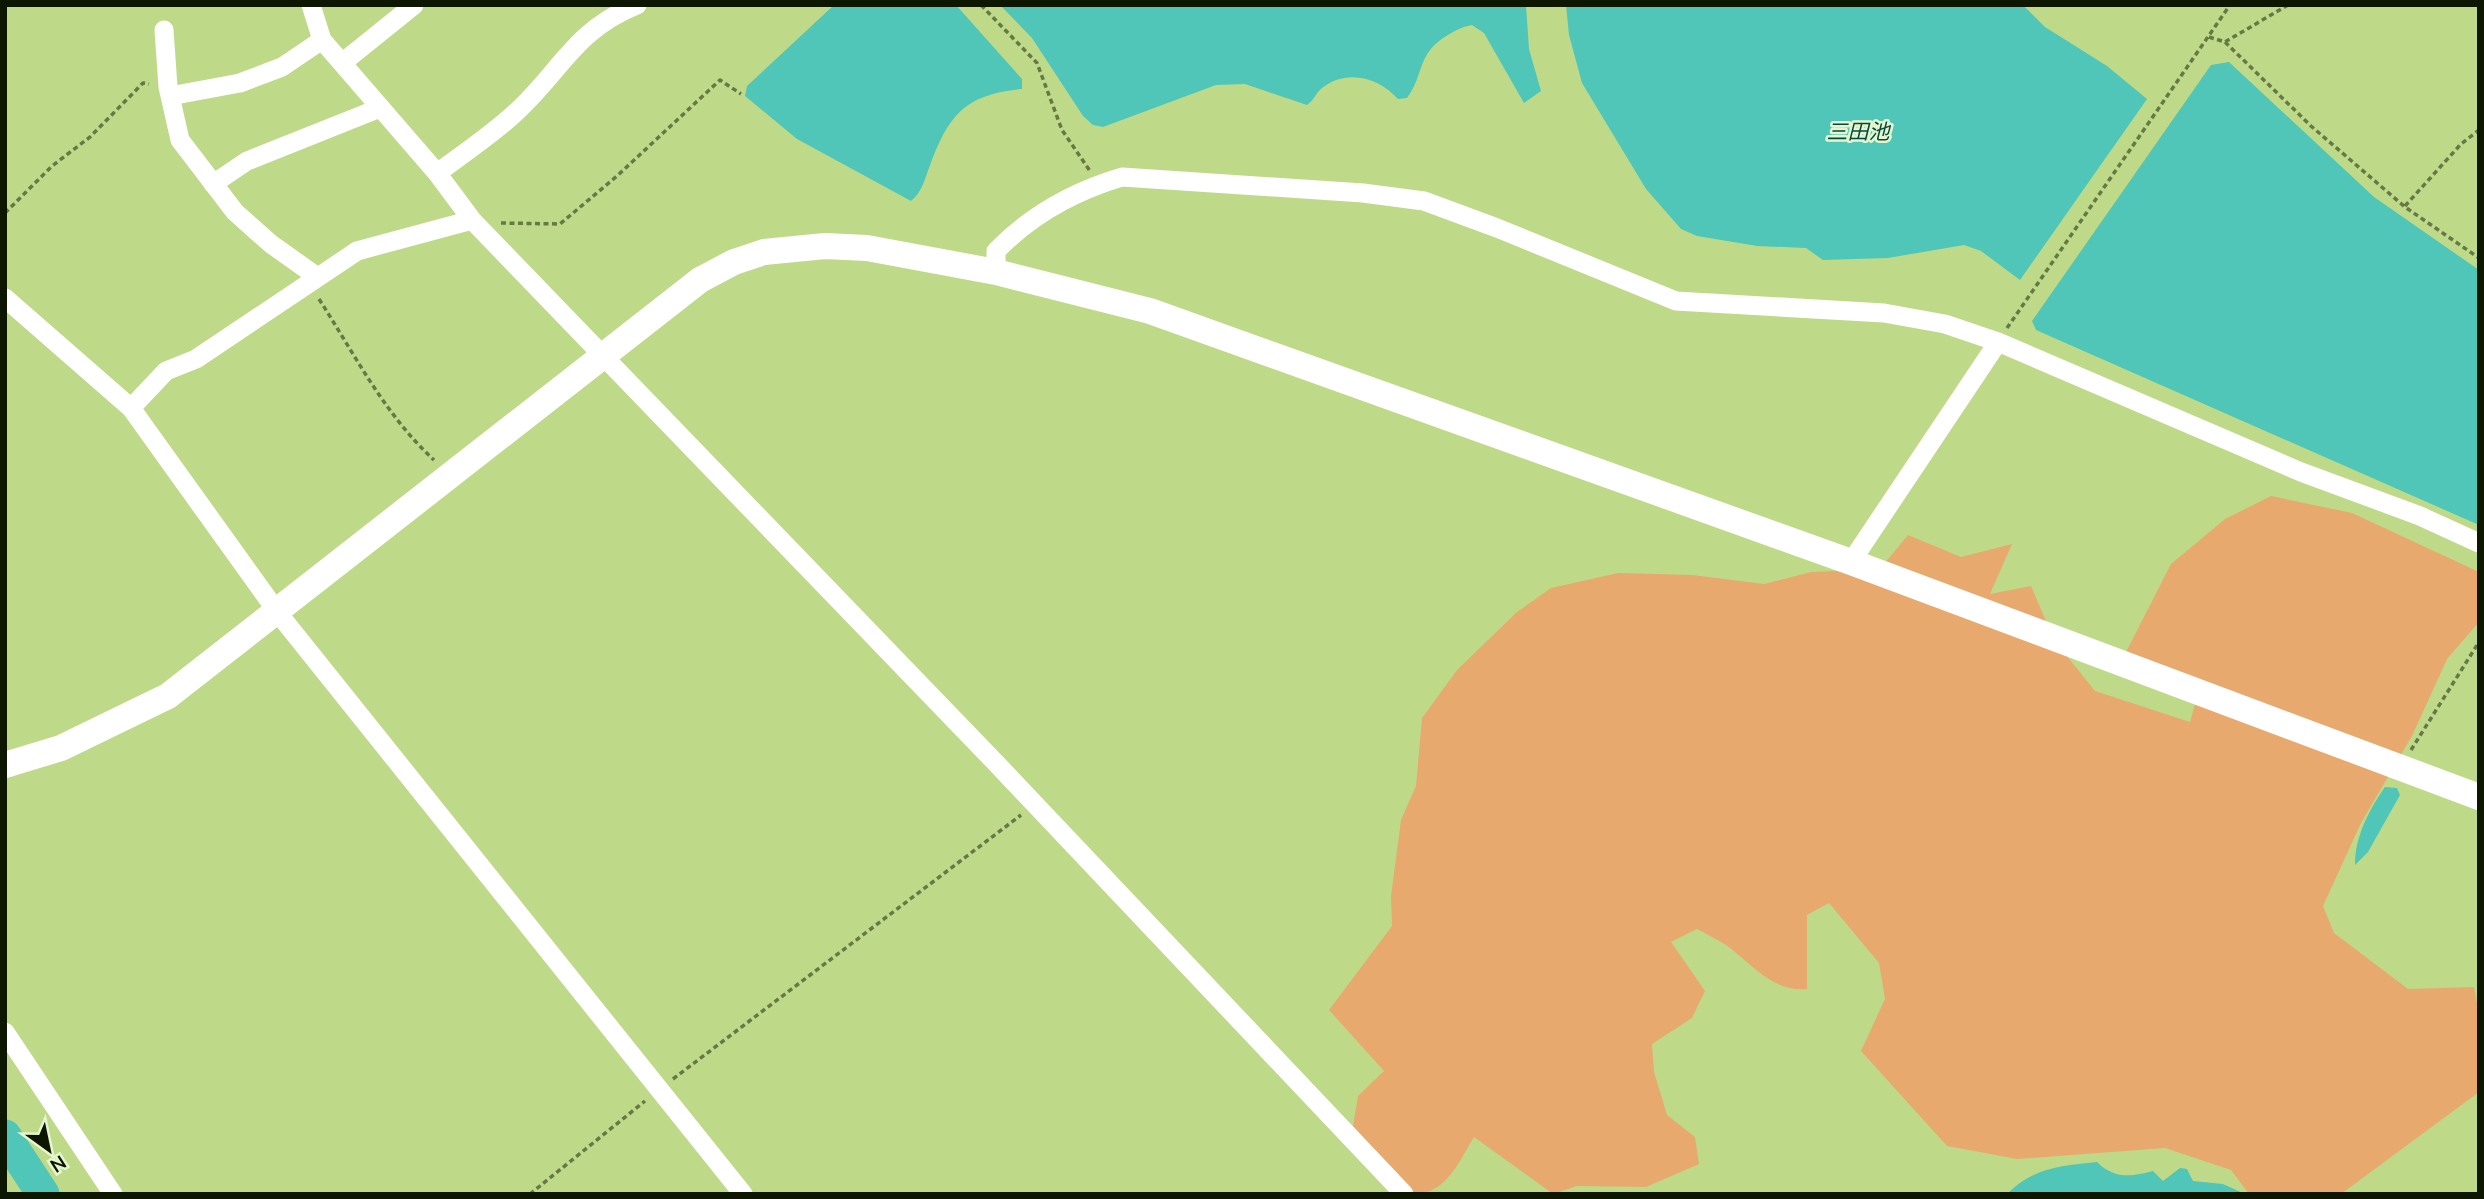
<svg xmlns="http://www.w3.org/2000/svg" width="2484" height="1199" font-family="'Nunito Sans','Noto Sans JP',sans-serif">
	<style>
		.green { fill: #e7a96e }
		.water { fill: #4fc6b7 }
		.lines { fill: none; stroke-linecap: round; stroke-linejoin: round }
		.river { stroke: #4fc6b7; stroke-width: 33 }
		.path { stroke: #667945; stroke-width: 3.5; stroke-dasharray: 5 3.5; stroke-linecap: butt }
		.street { stroke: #fff; stroke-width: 19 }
		.secondary { stroke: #fff; stroke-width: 26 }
		.labels { text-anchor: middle; stroke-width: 5; stroke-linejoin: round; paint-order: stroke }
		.water-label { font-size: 21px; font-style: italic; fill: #004a43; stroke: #e6f5cd }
	</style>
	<rect width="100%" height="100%" fill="#beda89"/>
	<!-- green -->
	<path class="green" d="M2271 496 2352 513 2479 572V622L2447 659 2412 736 2361 823 2323 906 2334 933 2408 989 2474 987 2479 1013V1092L2341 1194H2249L2231 1170 2165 1148 2017 1159 1947 1146 1861 1051 1885 999 1879 963 1829 903 1807 915V989C1773 993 1751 963 1726 945 1717 939 1706 934 1697 929L1671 942 1705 991 1692 1018 1652 1044 1654 1072 1667 1115 1695 1137 1699 1164 1646 1187 1577 1186 1553 1194 1474 1137C1460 1160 1446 1194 1415 1194L1353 1126 1358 1096 1384 1071 1329 1010 1392 926 1391 896 1401 820 1416 786 1422 718 1457 670 1517 612 1551 588 1618 573 1693 575 1764 584 1811 572 1880 569 1908 535 1961 557 2012 544 1990 594 2031 586 2054 640 2095 691 2190 722 2200 686 2126 652 2171 564 2225 519Z"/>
	<!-- water -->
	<path class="water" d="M834 5H956L1022 79V89C965 94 948 115 929 168 924 181 922 192 911 201L797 139 745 96 747 86Z
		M1000 5H1526L1529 49 1541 91 1524 103 1484 33 1472 25C1460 27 1453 32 1443 38 1417 56 1424 75 1407 98L1398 99C1380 78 1347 68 1322 88 1316 93 1314 100 1307 105L1245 84 1216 85 1103 127 1093 125 1083 116 1032 38Z
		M1566 5H2023L2045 27 2107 66 2147 99 2020 280 1981 251 1964 245 1888 258 1823 260 1806 248 1757 246 1697 236 1681 229 1646 189 1582 83 1569 35Z
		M2229 62 2374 197 2479 270V525L2036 330 2032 321 2211 65Z
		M2385 787 2397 788 2400 795 2368 852 2355 865C2355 836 2369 810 2385 787Z
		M2097 1162C2114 1179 2131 1177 2153 1171L2163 1181 2180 1168 2187 1169 2193 1181 2223 1184 2245 1194H2007C2035 1167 2060 1166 2097 1162Z"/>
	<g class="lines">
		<!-- river -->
		<path class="river" d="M5 1136 43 1194"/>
		<!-- path -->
		<path class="path" d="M981 5 1037 63 1062 130 1090 171
			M2209 37 2225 42 2288 5
			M2225 42 2311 126 2405 207 2479 258
			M2405 206 2461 144 2479 130
			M5 213 52 166 90 137 143 83 149 84
			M501 223 560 224 617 176 720 80 741 94
			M319 299C355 355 385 415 434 460
			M2007 328 2230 5
			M2411 750 2479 642
			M673 1079 1021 815
			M530 1194 645 1101"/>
		<!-- street -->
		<path class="street" d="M311 5 322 40 437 173 472 220 994 761 1404 1194
			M164 30 168 87 180 140 235 212 271 244 316 276
			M342 63 414 5
			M170 96 240 83 282 67 322 40
			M437 173C463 154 490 136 514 114 560 73 574 30 637 5
			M213 184 247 161 380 108
			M996 272V251C1030 216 1075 191 1122 177L1363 193 1424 201 1497 228 1676 301 1884 313 1945 324 1998 342 2301 472 2420 516 2479 543
			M5 298 131 408 278 613 743 1194
			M131 408 166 371 196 359 357 251 472 220
			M1851 562 1998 342
			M5 1032 113 1194"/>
		<!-- secondary -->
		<path class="secondary" d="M5 765 61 748 168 696 700 280 734 262 764 252 825 246 867 248 996 272 1150 311 1851 562 2479 797"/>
	</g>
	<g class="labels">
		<!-- water labels -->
		<g class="water-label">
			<text x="1858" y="139">三田池</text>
		</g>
	</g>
	<!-- border -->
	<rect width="2484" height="1199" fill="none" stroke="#0d1600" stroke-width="14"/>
	<!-- north arrow -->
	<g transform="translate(49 1150) rotate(147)" stroke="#e6f5cd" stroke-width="5" paint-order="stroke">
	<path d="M0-5L12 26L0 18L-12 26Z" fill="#0d1600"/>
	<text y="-10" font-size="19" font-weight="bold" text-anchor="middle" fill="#0d1600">N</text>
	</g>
</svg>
